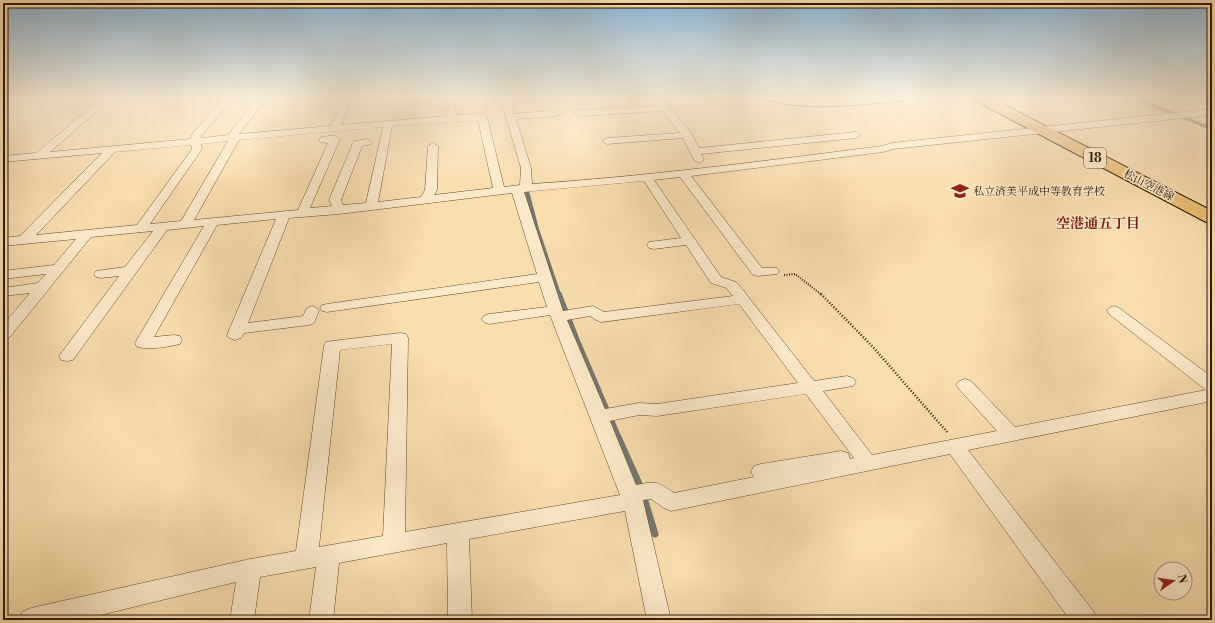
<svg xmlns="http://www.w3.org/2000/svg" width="1215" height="623" font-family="'Libre Bodoni','Noto Serif JP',serif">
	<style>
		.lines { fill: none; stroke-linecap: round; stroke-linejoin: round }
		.stream-far3 { stroke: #74796f; stroke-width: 3.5 }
		.stream-far2 { stroke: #74796f; stroke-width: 4.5 }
		.stream-far1 { stroke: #74796f; stroke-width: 5.5 }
		.stream { stroke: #74796f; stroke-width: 7 }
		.street-casing { stroke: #5e4a2d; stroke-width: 1 }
		.secondary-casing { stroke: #2b1902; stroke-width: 2 }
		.primary-casing { stroke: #2b1902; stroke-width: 2 }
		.path-far1 { stroke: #2b1902; stroke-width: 2; stroke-dasharray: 1 1.5; stroke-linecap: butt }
		.path { stroke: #2b1902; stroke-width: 2.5; stroke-dasharray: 1 2; stroke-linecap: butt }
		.street { fill: #fbeaca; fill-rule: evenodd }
		.secondary { fill: #fbeaca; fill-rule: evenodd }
		.primary { fill: #ecbf77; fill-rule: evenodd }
		.labels { text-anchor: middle; stroke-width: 3; stroke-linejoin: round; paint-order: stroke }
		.far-street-label { font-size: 11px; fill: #2b1902; stroke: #fbeaca }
		.far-poi-label { font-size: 11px; fill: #2b1902; stroke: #fbeaca; text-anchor: start }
		.shield { fill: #fbeaca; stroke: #69583e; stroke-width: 1 }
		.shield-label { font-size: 12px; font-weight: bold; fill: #2b1902 }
		.neighbourhood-label { font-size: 14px; font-weight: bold; fill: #7a1f14; stroke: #fbeaca }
	</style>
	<rect width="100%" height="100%" fill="#f9deae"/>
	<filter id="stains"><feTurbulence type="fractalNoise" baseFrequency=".005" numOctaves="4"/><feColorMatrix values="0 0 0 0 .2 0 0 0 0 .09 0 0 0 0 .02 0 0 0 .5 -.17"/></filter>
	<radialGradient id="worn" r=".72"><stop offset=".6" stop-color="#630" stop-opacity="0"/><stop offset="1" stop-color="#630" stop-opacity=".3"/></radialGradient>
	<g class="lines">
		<!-- stream-far3 -->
		<path class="stream-far3" d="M1130 97 1175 114
			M1183 117 1212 129"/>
		<!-- stream-far2 -->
		<path class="stream-far2" d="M527 192 537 230 559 295"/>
		<!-- stream-far1 -->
		<path class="stream-far1" d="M559 294 577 340 619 438"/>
		<!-- stream -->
		<path class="stream" d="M618 437 639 484
			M644 498 655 534"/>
		<!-- street casing -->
		<g class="street-casing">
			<path id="street" d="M27 97H62L58 100 3 105V99Z
				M103 97H113L50 152 190 139 193 133 225 97H234L201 136V138L229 135 233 128 259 97H265L266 99 239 134 331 126 344 97H352L341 125 447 116V97H455L456 115 482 114 487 117 504 187 520 185 521 168 500 97H508L509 99 562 97 558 100 511 104 514 114 557 110 562 113 557 116 516 119 531 168 532 184C649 176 765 161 882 146L892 143 1212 109V115L893 149 883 152 691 176 762 268H777L779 271 777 274 758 276 753 275 680 177 654 180 721 277 736 282 739 285 814 381 847 376 853 378 856 382 853 386 823 391 872 455 997 431 959 389 956 385 959 381 965 379 971 381 1015 427 1206 390 1109 314 1107 311 1109 308 1114 306 1119 308 1212 377V401L968 450 1094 612 1097 620H1070L950 454 671 511 664 508 651 499 643 500 671 620H647L625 511 469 539 472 620H448L447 543 339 563 333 620H309L316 567 260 577 254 620H230L236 582 80 620H19L22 612 31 608 250 559 296 551 324 346 326 342 332 341 400 333 406 334 408 338 405 532 620 495 550 315 489 324 484 322 481 319 484 316 489 314 547 307 539 282 327 312 322 311 320 308 322 305 327 304 537 274 512 193 339 214 289 218 248 323 303 316 307 308 312 306 317 308 319 311 314 323 309 325 244 333 241 338 235 340 229 338 227 335 276 219 217 225 154 337 174 335 180 336 182 340 180 344C167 347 150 350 137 347L135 343 204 226 167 230 73 360 67 361 61 360 59 356 119 276 101 278 96 277 94 274 96 271 125 267 153 231 91 237 9 338 3 340V325L30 293 3 296V288L38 283 46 274 3 279V271L54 265 76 239 3 246V238L20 236 102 153 3 162V156L36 153ZM478 120 493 188 434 195 437 190 438 146 433 143 428 146 425 190 421 197 378 202 392 126ZM383 127 366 203 343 205 341 200 362 146 371 144 372 142 367 139 354 141 353 143 329 200 332 206 310 208 340 139C336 134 326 136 320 138L319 140 320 142 328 143 298 210 194 220 239 140ZM228 141 181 221 150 224 202 149 201 144ZM191 145 192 149 137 225 36 235 115 152ZM644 181 681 238 649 242 647 245 649 248 654 249 686 245 711 283 726 288 733 296 604 312 593 306 563 311 524 192ZM739 304 798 383 657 404 639 403 605 409 567 320 590 316 596 320 601 322ZM392 344 383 536 319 547 340 350ZM806 394 854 458 850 459 848 453 841 451 761 464 754 466 751 472 754 477 674 493C657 481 656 481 636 485L610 421 639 415 657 416Z
				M652 97H661L691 133 699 148 856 132 861 135 856 138 701 154 704 160 699 163 694 160 683 138 607 144 602 141 607 138 680 133 663 111 579 116 574 113 579 110 659 106Z
				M1163 97 1173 100 1212 97V102C1198 103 1169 110 1159 100Z"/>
		</g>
		<!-- secondary casing -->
		<g class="secondary-casing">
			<path id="secondary" d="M766 97 819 99 904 97 903 100 898 101C854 105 811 111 767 100Z"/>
		</g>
		<!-- primary casing -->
		<g class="primary-casing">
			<path id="primary" d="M973 97H989L1212 211V223L1206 222 974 100Z"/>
		</g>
		<!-- path-far1 -->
		<path class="path-far1" d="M784 275 795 274 822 295"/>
		<!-- path -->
		<path class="path" d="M821 294 873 347 947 432"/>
		<!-- street -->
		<use href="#street" class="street"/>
		<!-- secondary -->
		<use href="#secondary" class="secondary"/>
		<!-- primary -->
		<use href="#primary" class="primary"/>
	</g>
	<!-- sky -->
	<linearGradient id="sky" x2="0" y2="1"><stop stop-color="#8db6d4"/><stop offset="0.53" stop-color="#fcf0db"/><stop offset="1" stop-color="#fcf0db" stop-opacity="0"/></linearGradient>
	<rect width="1215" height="184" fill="url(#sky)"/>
	<!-- icons -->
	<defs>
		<g id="school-bare" transform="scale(1.38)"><path d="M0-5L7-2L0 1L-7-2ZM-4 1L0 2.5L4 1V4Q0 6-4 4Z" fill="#8f2418" stroke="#fbeaca" stroke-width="2.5" paint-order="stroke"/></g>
	</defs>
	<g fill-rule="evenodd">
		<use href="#school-bare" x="960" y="191"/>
	</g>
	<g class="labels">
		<!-- far-street labels -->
		<g class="far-street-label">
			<text transform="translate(1149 185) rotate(27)" y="4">松山空港線</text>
		</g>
		<!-- far-poi labels -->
		<g class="far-poi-label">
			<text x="973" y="195">私立済美平成中等教育学校</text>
		</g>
		<!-- shield labels -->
		<rect class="shield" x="1084" y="148" width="22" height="20" rx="3"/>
		<g class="shield-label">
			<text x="1095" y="162">18</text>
		</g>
		<!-- neighbourhood labels -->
		<g class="neighbourhood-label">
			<text x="1098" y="228">空港通五丁目</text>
		</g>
	</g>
	<!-- margin -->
	<rect width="1215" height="623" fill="none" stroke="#f9deae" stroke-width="16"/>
	<rect x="4" y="4" width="1207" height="615" fill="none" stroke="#2b1902" stroke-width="2"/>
	<rect x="8" y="8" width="1199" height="607" fill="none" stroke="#2b1902"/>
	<!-- north arrow -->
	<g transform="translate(1173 581) rotate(77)"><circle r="19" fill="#fbeaca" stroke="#a8967a"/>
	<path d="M0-3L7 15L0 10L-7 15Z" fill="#8f2418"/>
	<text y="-6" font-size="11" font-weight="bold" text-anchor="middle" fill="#2b1902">N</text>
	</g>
	<rect width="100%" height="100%" filter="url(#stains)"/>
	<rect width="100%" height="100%" fill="url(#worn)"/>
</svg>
